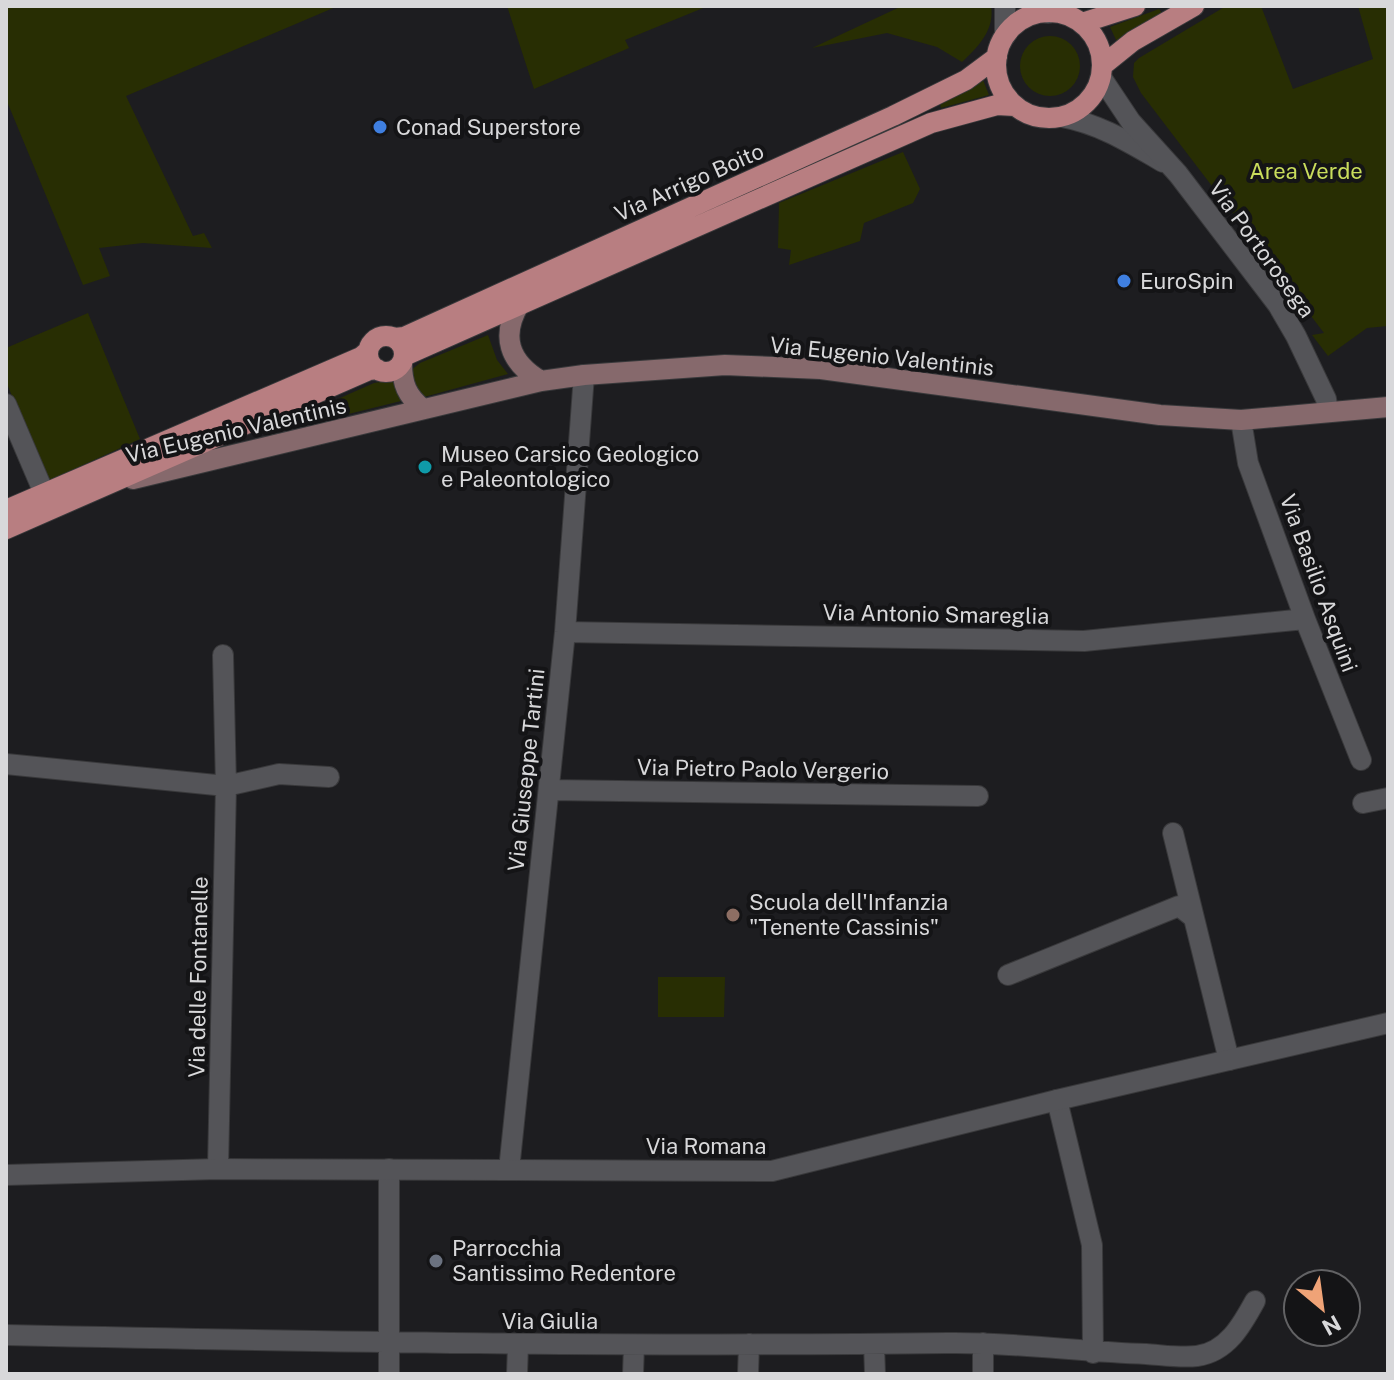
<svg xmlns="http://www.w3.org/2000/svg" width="1394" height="1380" font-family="'Public Sans',sans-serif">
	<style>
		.green { fill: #282e03 }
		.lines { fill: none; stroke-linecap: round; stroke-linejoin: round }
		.minor-casing { stroke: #39393b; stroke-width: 22 }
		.tertiary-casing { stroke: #39393b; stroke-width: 22 }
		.secondary-casing { stroke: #39393b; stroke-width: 22 }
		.primary-casing { stroke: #39393b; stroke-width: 22 }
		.minor { stroke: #545458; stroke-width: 20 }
		.tertiary { stroke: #545458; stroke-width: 20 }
		.secondary { stroke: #86696c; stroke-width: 20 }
		.primary { stroke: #b87e81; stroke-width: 20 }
		.shop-dot { fill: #3f7fe0; stroke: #141416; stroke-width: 3 }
		.culture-dot { fill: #0f9aa8; stroke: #141416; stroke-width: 3 }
		.education-dot { fill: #8d6e63; stroke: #141416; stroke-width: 3 }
		.worship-dot { fill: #6b7280; stroke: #141416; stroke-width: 3 }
		.labels { text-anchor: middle; stroke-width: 8; stroke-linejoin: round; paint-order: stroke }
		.poi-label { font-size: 22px; fill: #d8d8da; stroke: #141416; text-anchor: start }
		.park-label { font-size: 22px; fill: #c9dd5c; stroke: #141416 }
		.street-label { font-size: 22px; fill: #d8d8da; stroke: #141416 }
	</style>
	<rect width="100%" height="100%" fill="#1d1d20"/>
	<!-- green -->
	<path class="green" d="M6 6H338L126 96 193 236 204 233 212 248 143 243 99 248 110 276 83 285 6 99Z
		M507 6H708L625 40 629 48 534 89Z
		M902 6H991C995 30 978 47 962 62L937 47 887 33 812 48Z
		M1226 6H1261L1293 89 1373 59 1358 6H1388V326L1367 328 1328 356 1312 335 1324 333 1141 93 1133 77 1134 63 1139 58Z
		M1159 9 1162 13 1117 42 1110 27Z
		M1020 66a30 30 0 1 1 60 0a30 30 0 1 1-60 0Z
		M983 80 989 95 941 108 940 104Z
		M903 152 920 189 913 203 864 223 860 241 789 265 791 250 778 248 779 203Z
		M88 313 140 439 46 482 6 381V348Z
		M488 335 497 360 508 374 424 397 417 391 410 371 420 363Z
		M393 380 401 401 280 431 278 428 279 425 374 383Z
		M658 977H725L724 1017H658Z"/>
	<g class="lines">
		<!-- minor casing -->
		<g class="minor-casing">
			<path id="minor" d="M1005 6V36
				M1043 6 1048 13
				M1062 117C1100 124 1130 143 1163 162
				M6 404 44 493
				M1241 420 1248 463 1305 619 1361 760
				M565 632 1084 641 1305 619
				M6 764 226 786 279 774 329 777
				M549 790 978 796
				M1363 803 1388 798
				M1173 833 1229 1060
				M1008 975 1179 906 1193 917
				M1057 1100 1092 1245 1093 1353
				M218 1169 226 786 223 655
				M389 1169V1374
				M509 1170 565 632 584 375
				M6 1335C320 1342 634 1347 948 1343 1014 1342 1080 1352 1146 1354 1162 1355 1181 1358 1197 1356 1227 1352 1242 1325 1255 1301
				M874 1344 875 1374
				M517 1374 518 1345
				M633 1374 634 1345
				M748 1374 749 1344
				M983 1374V1343"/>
		</g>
		<!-- tertiary casing -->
		<g class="tertiary-casing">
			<path id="tertiary" d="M1101 77 1131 122 1178 174 1278 305 1296 336 1326 399 1328 412
				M6 1175 218 1169 772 1171 1057 1100 1388 1023"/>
		</g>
		<!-- secondary casing -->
		<g class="secondary-casing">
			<path id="secondary" d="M520 303C500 336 509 362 541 381
				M402 363C402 384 407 396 423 409
				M133 479 541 381 584 375 725 365 821 369 1160 415 1241 420 1388 407"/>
		</g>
		<!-- primary casing -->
		<g class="primary-casing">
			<path id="primary" d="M996 65a53 53 0 1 1 106 0a53 53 0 1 1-106 0Z
				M1082 23 1135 6
				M1102 66 1133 41 1194 6
				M368 354a18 18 0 1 1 36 0a18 18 0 1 1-36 0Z
				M395 338 404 337 893 116 966 80 997 57
				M404 356 931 123 997 105 1015 106
				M6 510 361 357 368 351
				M6 529 369 370 377 369"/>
		</g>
		<!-- minor -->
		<use href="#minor" class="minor"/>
		<!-- tertiary -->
		<use href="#tertiary" class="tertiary"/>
		<!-- secondary -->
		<use href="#secondary" class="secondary"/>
		<!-- primary -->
		<use href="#primary" class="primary"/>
	</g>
	<!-- markers -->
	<g class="shop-dot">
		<circle cx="380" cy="127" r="8"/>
		<circle cx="1124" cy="281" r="8"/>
	</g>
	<circle class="culture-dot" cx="425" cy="467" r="8"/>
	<circle class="education-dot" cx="733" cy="915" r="8"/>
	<circle class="worship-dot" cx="436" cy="1261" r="8"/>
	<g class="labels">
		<!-- poi labels -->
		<g class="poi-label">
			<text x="396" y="135">Conad Superstore</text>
			<text x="1140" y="289">EuroSpin</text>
			<text x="441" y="462">Museo Carsico Geologico<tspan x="441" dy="25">e Paleontologico</tspan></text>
			<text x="749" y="910">Scuola dell'Infanzia<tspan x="749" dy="25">"Tenente Cassinis"</tspan></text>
			<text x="452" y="1256">Parrocchia<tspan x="452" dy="25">Santissimo Redentore</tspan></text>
		</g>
		<!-- park labels -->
		<g class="park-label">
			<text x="1306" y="179">Area Verde</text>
		</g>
		<!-- street labels -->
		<g class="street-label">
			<text transform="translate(689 182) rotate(-24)" y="8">Via Arrigo Boito</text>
			<text transform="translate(1262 249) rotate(54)" y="8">Via Portorosega</text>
			<text transform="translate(882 356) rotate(6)" y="8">Via Eugenio Valentinis</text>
			<text transform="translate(236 430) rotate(-13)" y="8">Via Eugenio Valentinis</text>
			<text transform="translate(1319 583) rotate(70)" y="8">Via Basilio Asquini</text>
			<text transform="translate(936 614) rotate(1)" y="8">Via Antonio Smareglia</text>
			<text transform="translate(763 769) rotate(1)" y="8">Via Pietro Paolo Vergerio</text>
			<text transform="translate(526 770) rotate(-84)" y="8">Via Giuseppe Tartini</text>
			<text transform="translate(198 977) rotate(-89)" y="8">Via delle Fontanelle</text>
			<text x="706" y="1154">Via Romana</text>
			<text x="550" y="1329">Via Giulia</text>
		</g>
	</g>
	<!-- border -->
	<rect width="1394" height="1380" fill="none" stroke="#d8d8da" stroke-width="16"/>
	<!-- north arrow -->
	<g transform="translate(1322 1308) rotate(151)"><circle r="38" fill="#141416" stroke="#626264" stroke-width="2"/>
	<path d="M0-6L14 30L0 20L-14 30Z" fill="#efa377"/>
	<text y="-12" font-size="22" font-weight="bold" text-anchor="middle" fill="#d8d8da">N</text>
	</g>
</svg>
